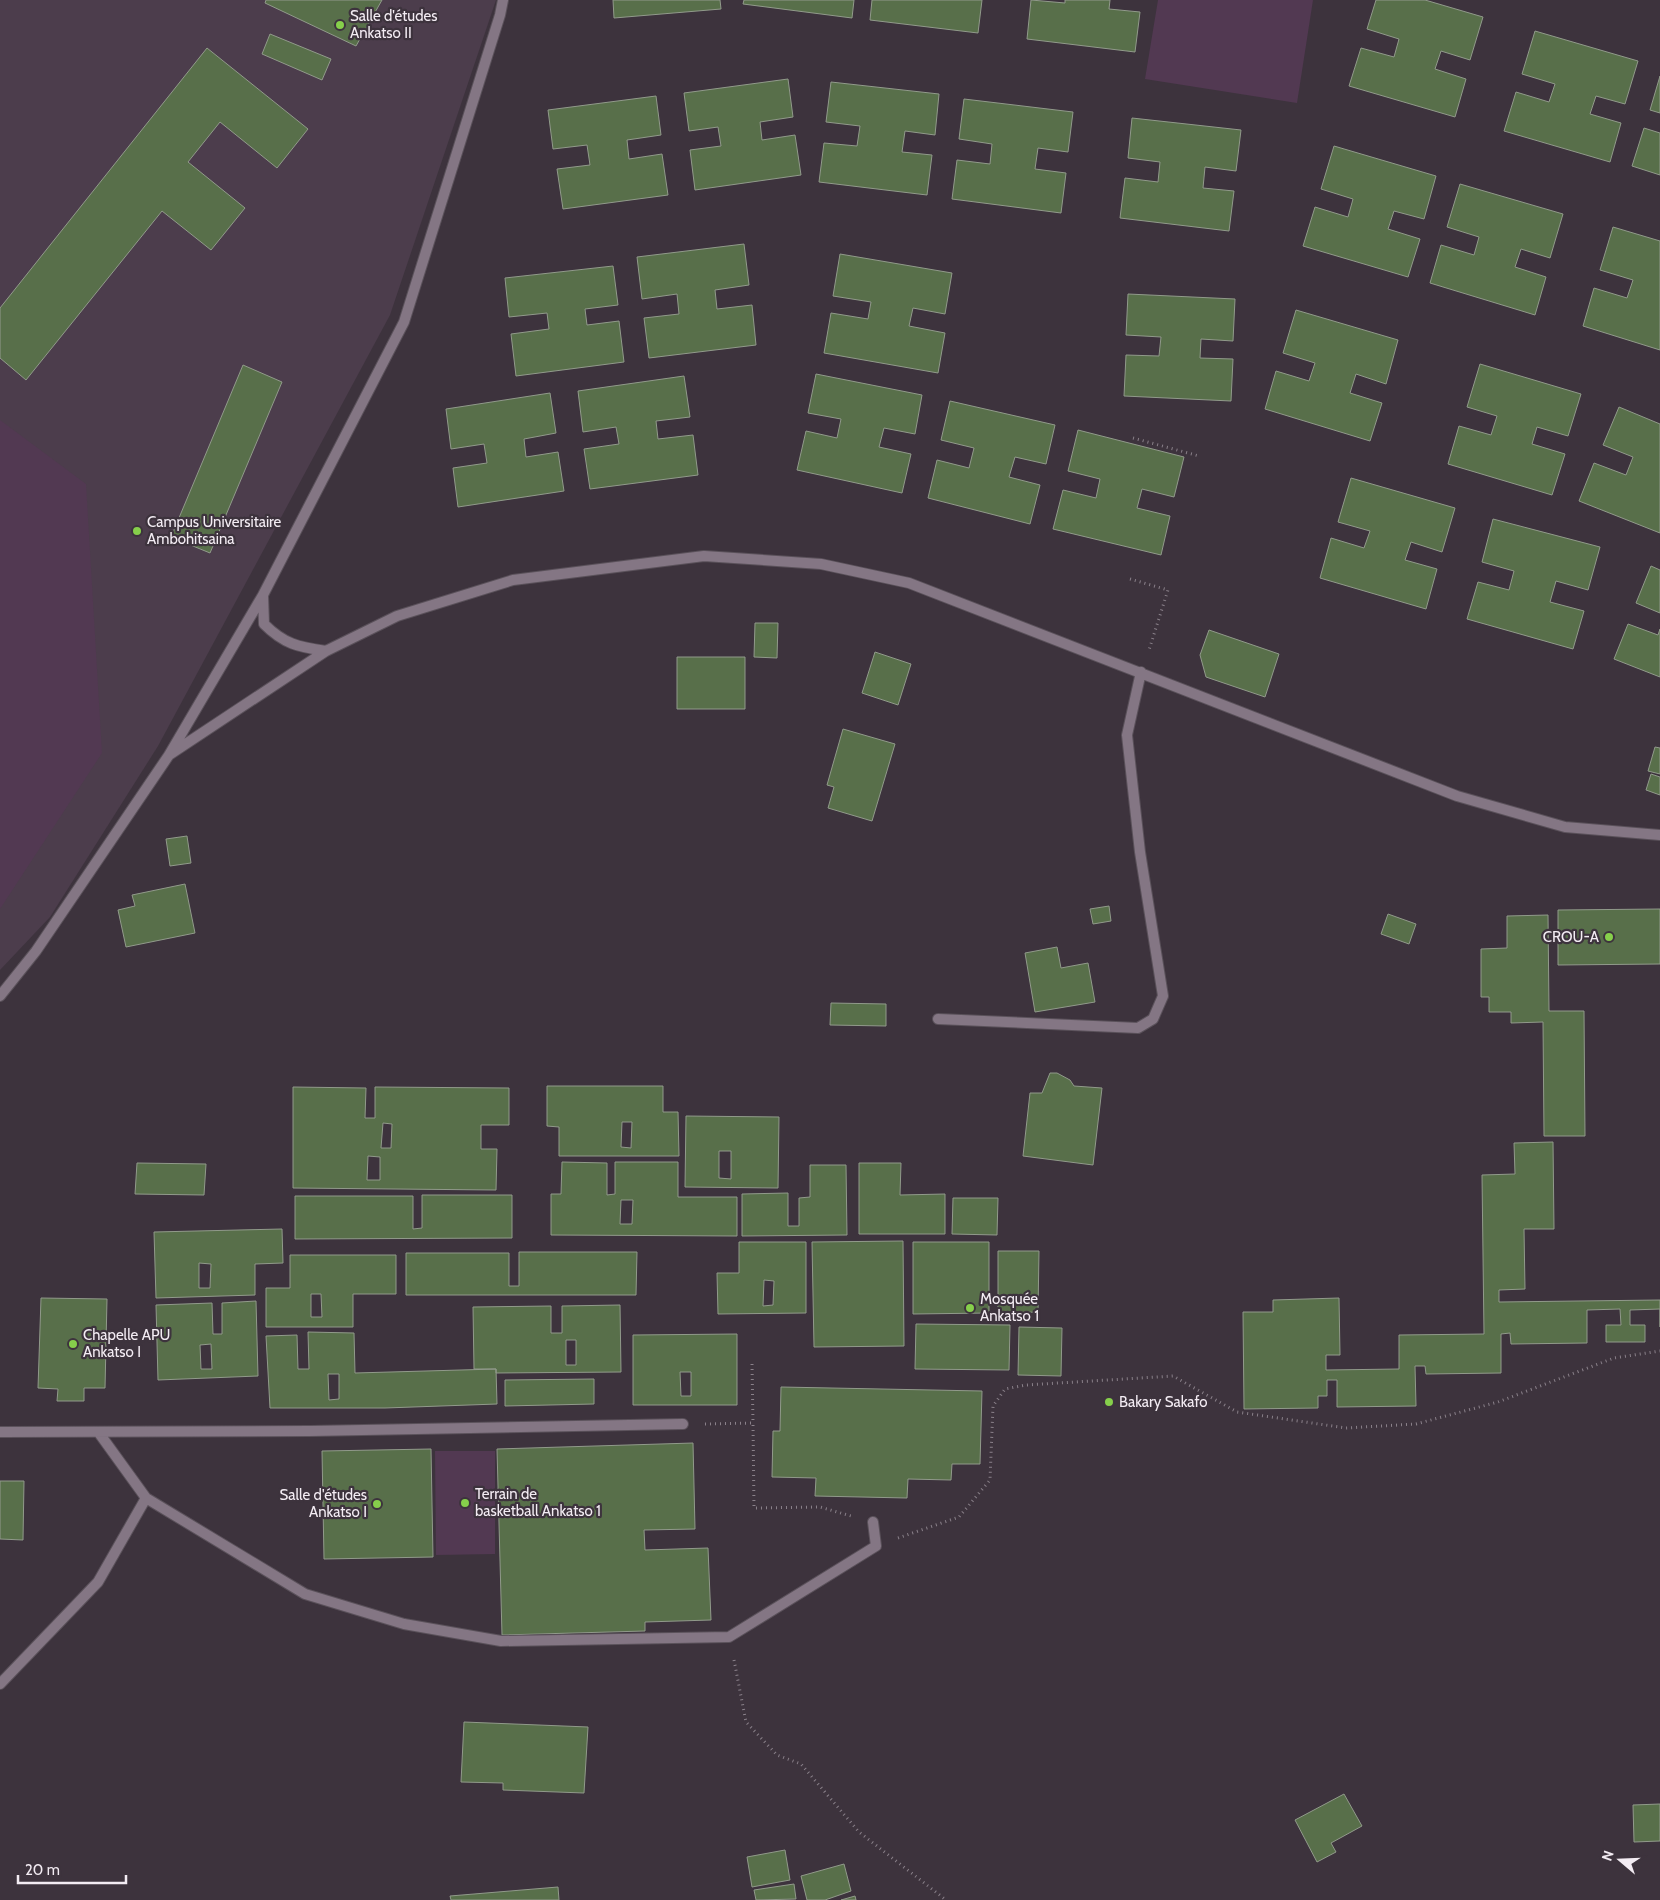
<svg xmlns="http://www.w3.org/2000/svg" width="1660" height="1900" font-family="Cabin,sans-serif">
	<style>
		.built { fill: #4c3d4c }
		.green { fill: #523952 }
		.building { fill: #586f4a; stroke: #919a8b; fill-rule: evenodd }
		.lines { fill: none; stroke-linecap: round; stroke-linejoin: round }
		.street-casing { stroke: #5a515a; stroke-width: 12 }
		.path { stroke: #8a818a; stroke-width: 3; stroke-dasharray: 1 4; stroke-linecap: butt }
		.street { stroke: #847684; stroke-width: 10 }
		.poi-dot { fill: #86cf4b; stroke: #3d333d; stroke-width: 2 }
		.labels { text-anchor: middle; stroke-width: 4.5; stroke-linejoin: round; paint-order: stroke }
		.poi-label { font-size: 15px; fill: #f3ecf3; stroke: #3d333d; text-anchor: start }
	</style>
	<rect width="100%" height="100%" fill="#3d333d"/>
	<!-- built -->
	<path class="built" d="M0 0H496L390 315 158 746 50 917 0 970Z"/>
	<!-- green -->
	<path class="green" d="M1158 0H1313L1297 103 1145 79Z
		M0 420 86 484 102 753 0 909Z
		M435 1451H495V1554L436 1555Z"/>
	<!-- building -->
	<path class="building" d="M266 0H382L356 46 265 3Z
		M613 0H720L721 9 614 18Z
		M744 0H854L852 18 743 4Z
		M872 0H982L978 33 870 20Z
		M1031 0 1065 3V0H1110L1109 9 1140 12 1135 52 1027 39Z
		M1376 0H1425L1483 17 1470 60 1441 51 1435 69 1466 79 1455 117 1349 86 1361 48 1394 57 1399 39 1367 29Z
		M1535 31 1638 61 1625 104 1596 96 1590 114 1621 123 1610 162 1504 131 1516 92 1549 102 1555 84 1522 74Z
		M270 34 331 59 322 80 262 54Z
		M207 48 308 129 277 168 220 122 188 162 245 208 211 250 162 211 26 380 0 358V308Z
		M1660 76V113L1650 110Z
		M788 79 793 117 760 122 762 140 795 135 801 175 695 190 690 150 721 146 718 127 689 131 684 93Z
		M831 82 939 94 935 135 905 131 902 152 932 155 927 195 819 182 824 143 857 146 860 126 826 122Z
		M656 96 661 135 627 140 629 159 662 154 668 195 563 209 557 169 590 165 587 145 553 149 548 110Z
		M964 99 1073 112 1068 152 1038 148 1035 169 1066 173 1061 213 952 199 957 160 990 164 992 144 959 139Z
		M1132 118 1241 130 1236 171 1205 167 1203 188 1234 191 1229 231 1120 218 1125 178 1158 182 1160 162 1128 158Z
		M1644 128 1660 133V175L1632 166Z
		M1334 146 1436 176 1424 219 1394 211 1388 229 1420 239 1408 277 1303 246 1315 207 1348 217 1353 199 1321 189Z
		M1460 184 1563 214 1550 258 1521 249 1515 267 1546 277 1535 315 1430 283 1441 245 1474 255 1479 237 1447 227Z
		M1613 227 1660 241V350L1583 326 1594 288 1627 298 1633 280 1600 270Z
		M744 244 749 285 715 290 717 309 752 305 756 345 649 358 644 318 679 314 677 294 642 299 637 257Z
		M840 254 952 273 945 314 913 308 909 326 945 333 938 373 824 353 831 313 868 319 871 302 833 296Z
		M613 266 618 305 585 309 587 325 619 321 624 362 516 376 511 334 549 329 547 313 509 317 505 278Z
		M1128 294 1235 299 1233 341 1201 339 1200 358 1233 359 1231 401 1124 396 1126 355 1159 356 1161 337 1126 335Z
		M1296 310 1398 340 1386 384 1356 374 1350 393 1382 403 1370 441 1265 409 1276 371 1309 381 1315 363 1283 353Z
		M1480 364 1581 394 1568 436 1537 427 1532 444 1565 454 1552 495 1448 464 1459 426 1491 435 1497 416 1467 407Z
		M243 365 282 382 210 553 171 537Z
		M816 374 922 395 915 434 884 428 879 447 911 454 902 493 797 470 806 431 837 438 841 419 808 413Z
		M684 376 690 417 656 421 658 439 693 435 698 475 590 489 584 449 619 444 616 427 583 432 578 391Z
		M550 393 556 433 524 439 526 457 558 452 564 491 458 507 453 468 487 463 484 444 451 449 446 409Z
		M950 401 1055 425 1046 464 1015 457 1009 477 1040 485 1030 524 928 498 937 460 969 468 974 448 941 440Z
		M1619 407 1660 424V533L1579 501 1594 463 1626 475 1633 457 1603 445Z
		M1078 430 1184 457 1174 497 1142 489 1137 508 1170 516 1161 555 1053 529 1063 490 1096 498 1100 479 1068 471Z
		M1351 478 1455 508 1442 552 1411 542 1405 560 1437 569 1426 609 1320 578 1331 538 1364 548 1370 531 1338 522Z
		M1493 519 1600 547 1588 590 1556 581 1550 602 1584 611 1573 649 1467 619 1478 582 1509 590 1514 571 1482 562Z
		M1651 566 1660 570V613L1636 603Z
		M755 623H778L777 658 754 657Z
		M1628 624 1658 635 1660 629V677L1614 659Z
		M1209 630 1279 654 1265 697 1206 677 1200 655Z
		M875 652 911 664 898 705 862 693Z
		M677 657H745V709H677Z
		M843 729 895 744 872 821 828 808 834 787 827 785Z
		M1655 747 1660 748V774L1648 771Z
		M1651 774 1660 777V795L1646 790Z
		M187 836 191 863 170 866 166 839Z
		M185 884 195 933 126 947 118 910 135 906 132 895Z
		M1109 906 1111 921 1093 924 1090 909Z
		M1660 909V964L1558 965V910Z
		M1388 914 1416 924 1409 944 1381 934Z
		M1548 915 1549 1011H1584L1585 1136H1544L1543 1022 1511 1023V1012H1489V997H1481V949L1507 948V916Z
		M1057 947 1061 968 1088 963 1095 1002 1035 1012 1025 953Z
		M831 1003 886 1004V1026L830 1025Z
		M1050 1073H1057L1070 1080 1074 1086 1102 1088 1093 1165 1023 1156 1030 1093H1042Z
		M547 1086H663V1112H678L679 1156H559V1127L547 1126ZM622 1122H632L631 1148 621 1147Z
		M293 1087 366 1088 365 1118H375V1087L509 1088V1125H481V1149H497L496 1190 293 1188ZM383 1123 392 1124 391 1148H381ZM368 1156 380 1157V1180H367Z
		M686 1116 779 1117 778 1188 685 1187ZM719 1151H731V1179L719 1178Z
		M1553 1142 1554 1229H1524L1525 1289 1499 1290V1302L1660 1300V1327V1309L1630 1310V1325H1645V1342H1606V1325H1621L1620 1309 1587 1310V1343L1511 1344 1510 1333 1501 1334V1373L1426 1374 1425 1366H1415L1416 1406 1337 1407V1380H1327V1396H1318V1408L1244 1409 1243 1312H1273V1300L1339 1298 1340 1355H1326V1370L1399 1369V1335L1484 1334 1482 1175 1515 1174 1514 1143Z
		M562 1162 607 1163V1195L615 1194V1162H678V1197H737V1236L551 1235V1194H561ZM621 1200H633L632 1224H620Z
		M137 1163 206 1164 204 1195 135 1194Z
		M859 1163H901L900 1195 945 1194V1234H859Z
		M810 1165H846L847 1235 742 1236V1194L788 1193V1226H799V1198L810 1197Z
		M422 1195H512V1238L295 1239V1196H413V1229L422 1228Z
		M953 1198H998L997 1235 952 1234Z
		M282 1229 283 1263 255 1264V1295L156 1298 154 1232ZM199 1263 211 1264 210 1288H199Z
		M903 1241 904 1346 814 1347 812 1242Z
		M739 1242H806V1313L718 1314 717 1273H739ZM764 1280 774 1281 773 1305 763 1306Z
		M913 1242H989V1313L913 1314Z
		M998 1251H1039L1038 1312 998 1313Z
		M519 1252H637L636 1295H406V1253H509V1286H519Z
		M290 1255H396V1294H353V1327H266V1288H290ZM311 1294H321L322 1317H311Z
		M41 1298 107 1299 105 1388H84V1401H57L58 1389 38 1388Z
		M256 1301 258 1376 158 1380 156 1305 212 1303 213 1334H222V1303ZM211 1344 212 1369H201L200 1345Z
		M620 1305 621 1372 496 1373V1369H474L473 1307 551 1306V1333H562V1306ZM566 1340H576V1365H566Z
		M916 1324 1010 1325 1009 1370 915 1369Z
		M1019 1327 1062 1328 1061 1376 1018 1375Z
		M308 1332 354 1333 355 1373 496 1369 497 1404 385 1408H270L266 1336 297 1335 298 1369H309ZM328 1374H339V1399L329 1400Z
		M737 1334V1405H633V1335ZM680 1372H691V1396H681Z
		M594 1379V1404L505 1406V1380Z
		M781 1387 982 1391 980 1464H952L951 1480 908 1479 907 1498 815 1496 816 1478 772 1477 773 1431H780Z
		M693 1443 695 1529 644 1530 645 1550 708 1548 711 1620 645 1622V1631L502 1635 497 1449Z
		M431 1449 433 1557 324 1559 322 1451Z
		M0 1481H24L23 1540 0 1539Z
		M464 1722 588 1727 584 1793 503 1790V1783L461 1782Z
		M1344 1794 1362 1826 1331 1843 1336 1852 1317 1862 1295 1820Z
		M1660 1804V1841L1634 1842 1633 1805Z
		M785 1850 790 1880 752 1887 747 1857Z
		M844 1864 851 1891 825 1900H807L801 1876Z
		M794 1884 796 1899 756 1900 754 1890Z
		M558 1887 559 1900H451L450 1896Z
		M855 1896 856 1900H841Z"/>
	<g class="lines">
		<!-- street casing -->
		<g class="street-casing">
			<path id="street" d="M263 595 264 624C284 644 298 647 326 651
				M169 755 326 651 397 616 513 580 704 556 821 564 909 583 1457 796 1565 827 1660 835
				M0 996 36 951 169 755 263 595 404 322 500 15 503 0
				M938 1019 1138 1028 1153 1019 1163 996 1140 852 1127 735 1141 672
				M0 1432 310 1431 683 1424
				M146 1498 305 1594 404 1624 501 1641 729 1637 876 1546 873 1522
				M0 1684 98 1582 146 1498 99 1433"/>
		</g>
		<!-- path -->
		<path class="path" d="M1133 438 1199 456
			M1130 579 1168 590 1149 650
			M752 1364 753 1423
			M705 1424 753 1423 754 1508 820 1507 851 1516
			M898 1538 959 1517 990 1480 993 1406 1005 1389 1026 1385 1173 1376 1237 1412 1346 1428 1416 1424 1498 1402 1614 1358 1660 1351
			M734 1660 746 1722 777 1755 801 1764 859 1832 946 1900"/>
		<!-- street -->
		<use href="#street" class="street"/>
	</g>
	<!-- markers -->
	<g class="poi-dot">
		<circle cx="340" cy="25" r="5"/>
		<circle cx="137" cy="531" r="5"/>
		<circle cx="1609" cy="937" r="5"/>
		<circle cx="970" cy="1308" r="5"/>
		<circle cx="73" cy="1344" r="5"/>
		<circle cx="1109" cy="1402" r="5"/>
		<circle cx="465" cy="1503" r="5"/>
		<circle cx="377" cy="1504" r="5"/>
	</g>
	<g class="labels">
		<!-- poi labels -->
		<g class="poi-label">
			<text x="350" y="21">Salle d'études<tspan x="350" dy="17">Ankatso II</tspan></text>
			<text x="147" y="527">Campus Universitaire<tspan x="147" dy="17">Ambohitsaina</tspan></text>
			<text x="1599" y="942" text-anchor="end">CROU-A</text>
			<text x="980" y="1304">Mosquée<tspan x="980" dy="17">Ankatso 1</tspan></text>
			<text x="83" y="1340">Chapelle APU<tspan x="83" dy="17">Ankatso I</tspan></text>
			<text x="1119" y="1407">Bakary Sakafo</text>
			<text x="475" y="1499">Terrain de<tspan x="475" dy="17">basketball Ankatso 1</tspan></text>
			<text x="367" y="1500" text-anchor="end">Salle d'études<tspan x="367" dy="17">Ankatso I</tspan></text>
		</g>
	</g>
	<!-- north arrow -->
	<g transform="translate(1620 1860) rotate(289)" stroke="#3d333d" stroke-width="4" paint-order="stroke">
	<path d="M0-4L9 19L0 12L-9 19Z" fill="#f3ecf3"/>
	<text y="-8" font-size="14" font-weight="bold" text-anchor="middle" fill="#f3ecf3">N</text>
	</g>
	<!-- scale -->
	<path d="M18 1875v8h108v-8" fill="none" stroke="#f3ecf3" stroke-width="2.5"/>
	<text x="25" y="1875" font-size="15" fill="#f3ecf3" stroke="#3d333d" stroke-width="4" paint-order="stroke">20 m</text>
</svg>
